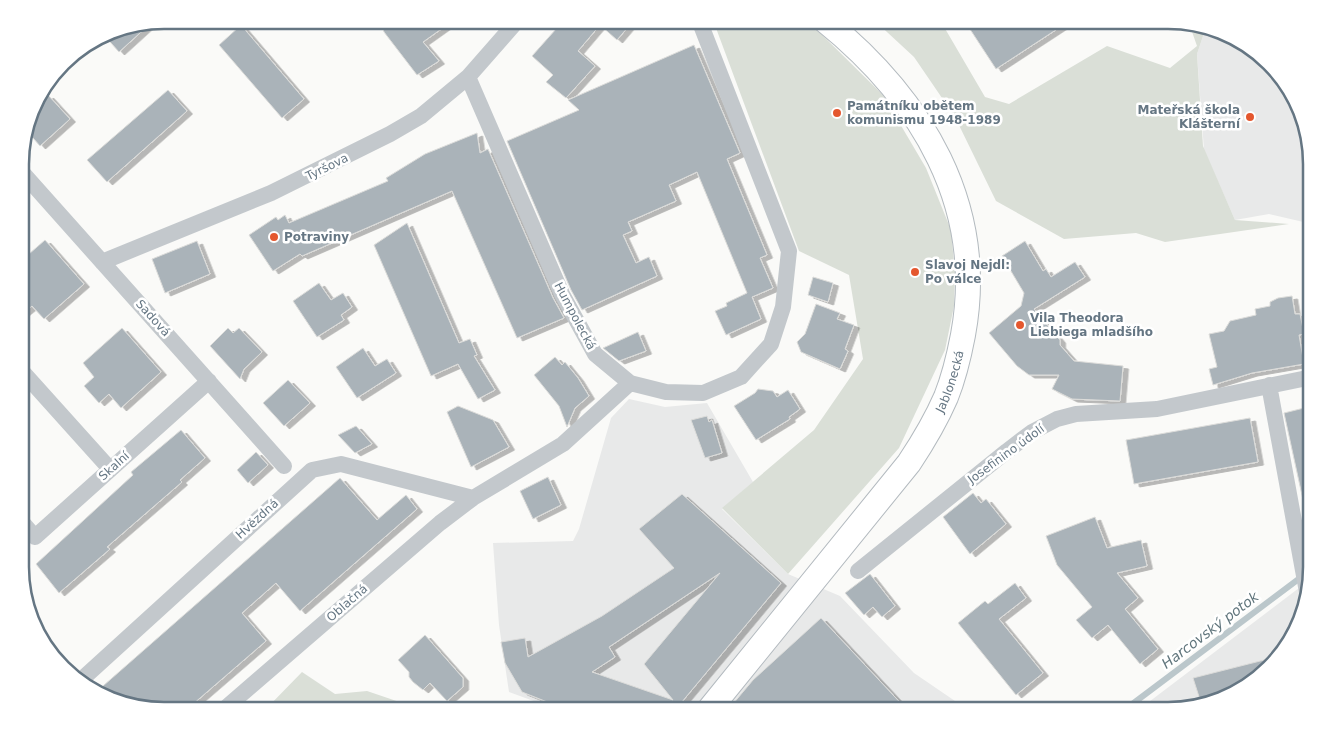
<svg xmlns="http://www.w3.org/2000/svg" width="1332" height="731" font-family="'DejaVu Sans',sans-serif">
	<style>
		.built { fill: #e8e9e9 }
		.green { fill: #dadfd7 }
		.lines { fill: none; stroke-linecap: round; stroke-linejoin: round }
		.stream { stroke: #bbc7cb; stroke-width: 6 }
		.building { fill: #aab3b9; stroke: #dcdcda; fill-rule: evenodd; filter: url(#shadow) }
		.secondary-casing { stroke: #b3babf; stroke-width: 26 }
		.minor { stroke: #c3c8cc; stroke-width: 16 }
		.secondary { stroke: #fff; stroke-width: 24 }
		.poi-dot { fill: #e4572e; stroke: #fff; stroke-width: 2 }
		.labels { text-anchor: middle; stroke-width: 5; stroke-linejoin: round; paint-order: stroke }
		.poi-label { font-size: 12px; font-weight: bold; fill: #657683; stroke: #fff; text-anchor: start }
		.street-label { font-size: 12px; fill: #657683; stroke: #fff }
		.water-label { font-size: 14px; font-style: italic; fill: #60757c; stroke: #fff }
		.rim { fill: none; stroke: #657683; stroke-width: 2.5 }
	</style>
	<defs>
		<filter id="shadow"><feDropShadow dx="5.5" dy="3" stdDeviation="0" flood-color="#0004"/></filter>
	</defs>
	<rect width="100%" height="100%" fill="#fafaf8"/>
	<!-- built -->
	<path class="built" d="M1205 30 1240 39 1288 84 1312 154V224L1269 214 1235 220 1204 150 1197 54Z
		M629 399 665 407 707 403 753 482 722 509 788 574 840 596 914 673 955 701 963 711H561L509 692 499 625 493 543 573 541 579 529 611 418Z
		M1299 588 1301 611 1293 639 1248 687 1178 711H1137Z"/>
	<!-- green -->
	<path class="green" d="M713 20H803L812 25 883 95 926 168 951 230 955 273 954 306 945 350 899 448 788 574 722 508 814 430 863 359 849 275 799 251Z
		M874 20H940L985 97 1009 104 1107 46 1170 68 1197 46 1190 26 1205 30 1197 54 1203 146 1235 220 1289 224 1165 242 1136 233 1064 239 996 201 955 117 914 57Z
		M302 672 335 694 367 691 426 711H264Z"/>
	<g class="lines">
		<!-- stream -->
		<path class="stream" d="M1123 711 1312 569"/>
	</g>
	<!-- building -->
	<path class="building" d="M380 20H454L423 42 439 61 417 75 384 32Z
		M564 20H634L617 40 600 25 578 51 595 66 566 98 546 82 553 75 532 56Z
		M964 20H1071L996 69Z
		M152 22 119 52 103 34 109 31Z
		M241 25 304 99 282 118 219 45Z
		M694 45 740 153 727 159 767 255 760 258 773 288 752 297 761 319 726 335 715 311 727 306 726 303 747 293 697 172 669 185 676 201 628 222 632 231 623 235 636 263 649 257 657 276 582 310 571 290 507 141 579 110 568 100Z
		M168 90 187 111 107 182 87 160Z
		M48 95 70 119 40 146 26 130 35 100 38 96 41 101Z
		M477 133 480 153 488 149 553 298 564 318 517 338 452 191 302 256 300 254 273 271 249 235 276 217 278 220 285 215 289 223 388 181 386 178 425 154Z
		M407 223 459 343 470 339 477 355 474 356 495 390 478 399 458 364 431 376 374 245Z
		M45 240 84 284 44 319 32 306 21 315V261Z
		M197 241 210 274 165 293 152 259Z
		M1025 241 1043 271 1046 269 1051 277 1075 262 1085 277 1034 309 1060 340V345L1074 361 1123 366 1120 401 1072 399 1052 389 1059 375H1029L1017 366 989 333 1021 306 1024 293 1002 256Z
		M813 277 833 283 828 302 808 295Z
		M319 283 331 300 343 293 352 307 341 315 344 320 317 337 293 301Z
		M1292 296 1295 314H1300L1304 334 1299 335 1304 364 1252 373 1213 385 1209 369 1217 367 1209 334 1224 331 1230 321 1256 315 1255 309 1270 306V302L1278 298Z
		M816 304 840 313 837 319 854 325 845 349 848 351 840 369 801 352 797 342 805 334Z
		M122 328 161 372 121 408 109 394 99 403 84 386 94 377 83 363Z
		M228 328 233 333 239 328 262 352 244 369 240 379 210 346Z
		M638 332 646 351 619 361 603 348Z
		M363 348 375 366 387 359 396 373 357 398 336 367Z
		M555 357 562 365 565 362 578 378 589 396 575 408 567 427 559 406 534 375Z
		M288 380 310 403 284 426 263 403Z
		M758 389 773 391 777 397 788 390 800 409 789 417 790 419 756 440 734 406 755 393Z
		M458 406 493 420 509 447 471 467 447 412Z
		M1312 406V508L1305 509 1284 413Z
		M707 416 709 422 712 420 722 453 705 458 691 420Z
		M1250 418 1258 462 1134 484 1126 440Z
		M356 426 372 444 355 453 338 435Z
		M181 430 205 458 180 480 182 482 107 547 110 549 59 593 36 564 133 475 131 472Z
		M256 452 268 465 248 483 237 470Z
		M548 477 561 505 533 519 520 491Z
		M340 478 377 520 406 495 417 509 300 611 276 583 242 613 266 641 185 711H163L95 693Z
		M973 493 981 503 986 499 1006 524 970 554 943 517Z
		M682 494 781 583 681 703 695 708V711H570L522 692 505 663 501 642 525 638 528 657 602 616 674 568 639 529ZM720 573 644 664 673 700 592 672 615 657 609 647Z
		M1095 517 1107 548 1141 540 1147 566 1117 573 1138 598 1125 609 1158 649 1140 664 1108 625 1092 638 1076 620 1092 607 1057 565 1046 536Z
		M870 574 895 606 882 617 873 607 864 615 845 593Z
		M1015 583 1026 598 999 619 1043 673 1016 695 958 623 985 601 988 604Z
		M821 618 908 711H727L753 680Z
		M425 635 463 678V687L447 701 430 683 423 690 413 682 409 677V672L398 660Z
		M1276 657 1248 687 1217 695 1218 697 1201 703 1193 678Z"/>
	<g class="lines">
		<!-- secondary casing -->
		<g class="secondary-casing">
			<g id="secondary">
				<path id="s1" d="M708 711 909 463C923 442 936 420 946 397 954 377 959 356 963 335 987 206 922 99 824 20"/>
			</g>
		</g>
		<!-- minor -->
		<path class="minor" d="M468 77 562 294 595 354 630 383 666 392 703 393 741 377 771 344 783 307 789 251 699 20
			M21 171 284 466
			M102 262 271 193 390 134 421 116 468 77 518 20
			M21 370 110 469
			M1269 385 1307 592
			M21 521 35 537 209 381
			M858 571 1007 451 1032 432 1057 419 1076 414 1157 409 1312 377
			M80 681 312 470 341 464 473 498
			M222 711 440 523 473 498 563 444 630 383"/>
		<!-- secondary -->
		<use href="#secondary" class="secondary"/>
	</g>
	<!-- markers -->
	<g class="poi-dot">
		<circle cx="837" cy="113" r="5"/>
		<circle cx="1250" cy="117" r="5"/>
		<circle cx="274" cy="237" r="5"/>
		<circle cx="915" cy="272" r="5"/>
		<circle cx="1020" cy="325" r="5"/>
	</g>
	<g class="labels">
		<!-- poi labels -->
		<g class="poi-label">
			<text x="847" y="110">Památníku obětem<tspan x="847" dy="14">komunismu 1948-1989</tspan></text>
			<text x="1240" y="114" text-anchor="end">Mateřská škola<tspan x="1240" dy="14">Klášterní</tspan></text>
			<text x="284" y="241">Potraviny</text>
			<text x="925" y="269">Slavoj Nejdl:<tspan x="925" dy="14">Po válce</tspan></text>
			<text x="1030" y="322">Vila Theodora<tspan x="1030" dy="14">Liebiega mladšího</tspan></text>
		</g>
		<!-- street labels -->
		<g class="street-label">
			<text transform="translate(327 167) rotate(-26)" y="4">Tyršova</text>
			<text transform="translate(575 316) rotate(62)" y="4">Humpolecká</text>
			<text transform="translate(153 318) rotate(48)" y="4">Sadová</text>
			<text dy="4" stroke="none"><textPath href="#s1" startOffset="411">Jablonecká</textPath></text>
			<text transform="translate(1006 454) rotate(-36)" y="4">Josefinino údolí</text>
			<text transform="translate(114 466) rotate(-42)" y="4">Skalní</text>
			<text transform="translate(257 519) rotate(-42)" y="4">Hvězdná</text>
			<text transform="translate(347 603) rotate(-41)" y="4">Oblačná</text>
		</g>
		<!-- water labels -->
		<g class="water-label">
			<text transform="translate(1210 630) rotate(-37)" y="5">Harcovský potok</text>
		</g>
	</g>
	<!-- crop -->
	<path d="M0 0H1332V731H0ZM164 29H1168A135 135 0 0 1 1303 164V567A135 135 0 0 1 1168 702H164A135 135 0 0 1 29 567V164A135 135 0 0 1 164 29Z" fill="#fff" fill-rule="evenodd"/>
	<path class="rim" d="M164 29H1168A135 135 0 0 1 1303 164V567A135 135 0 0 1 1168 702H164A135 135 0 0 1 29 567V164A135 135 0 0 1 164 29Z"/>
</svg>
